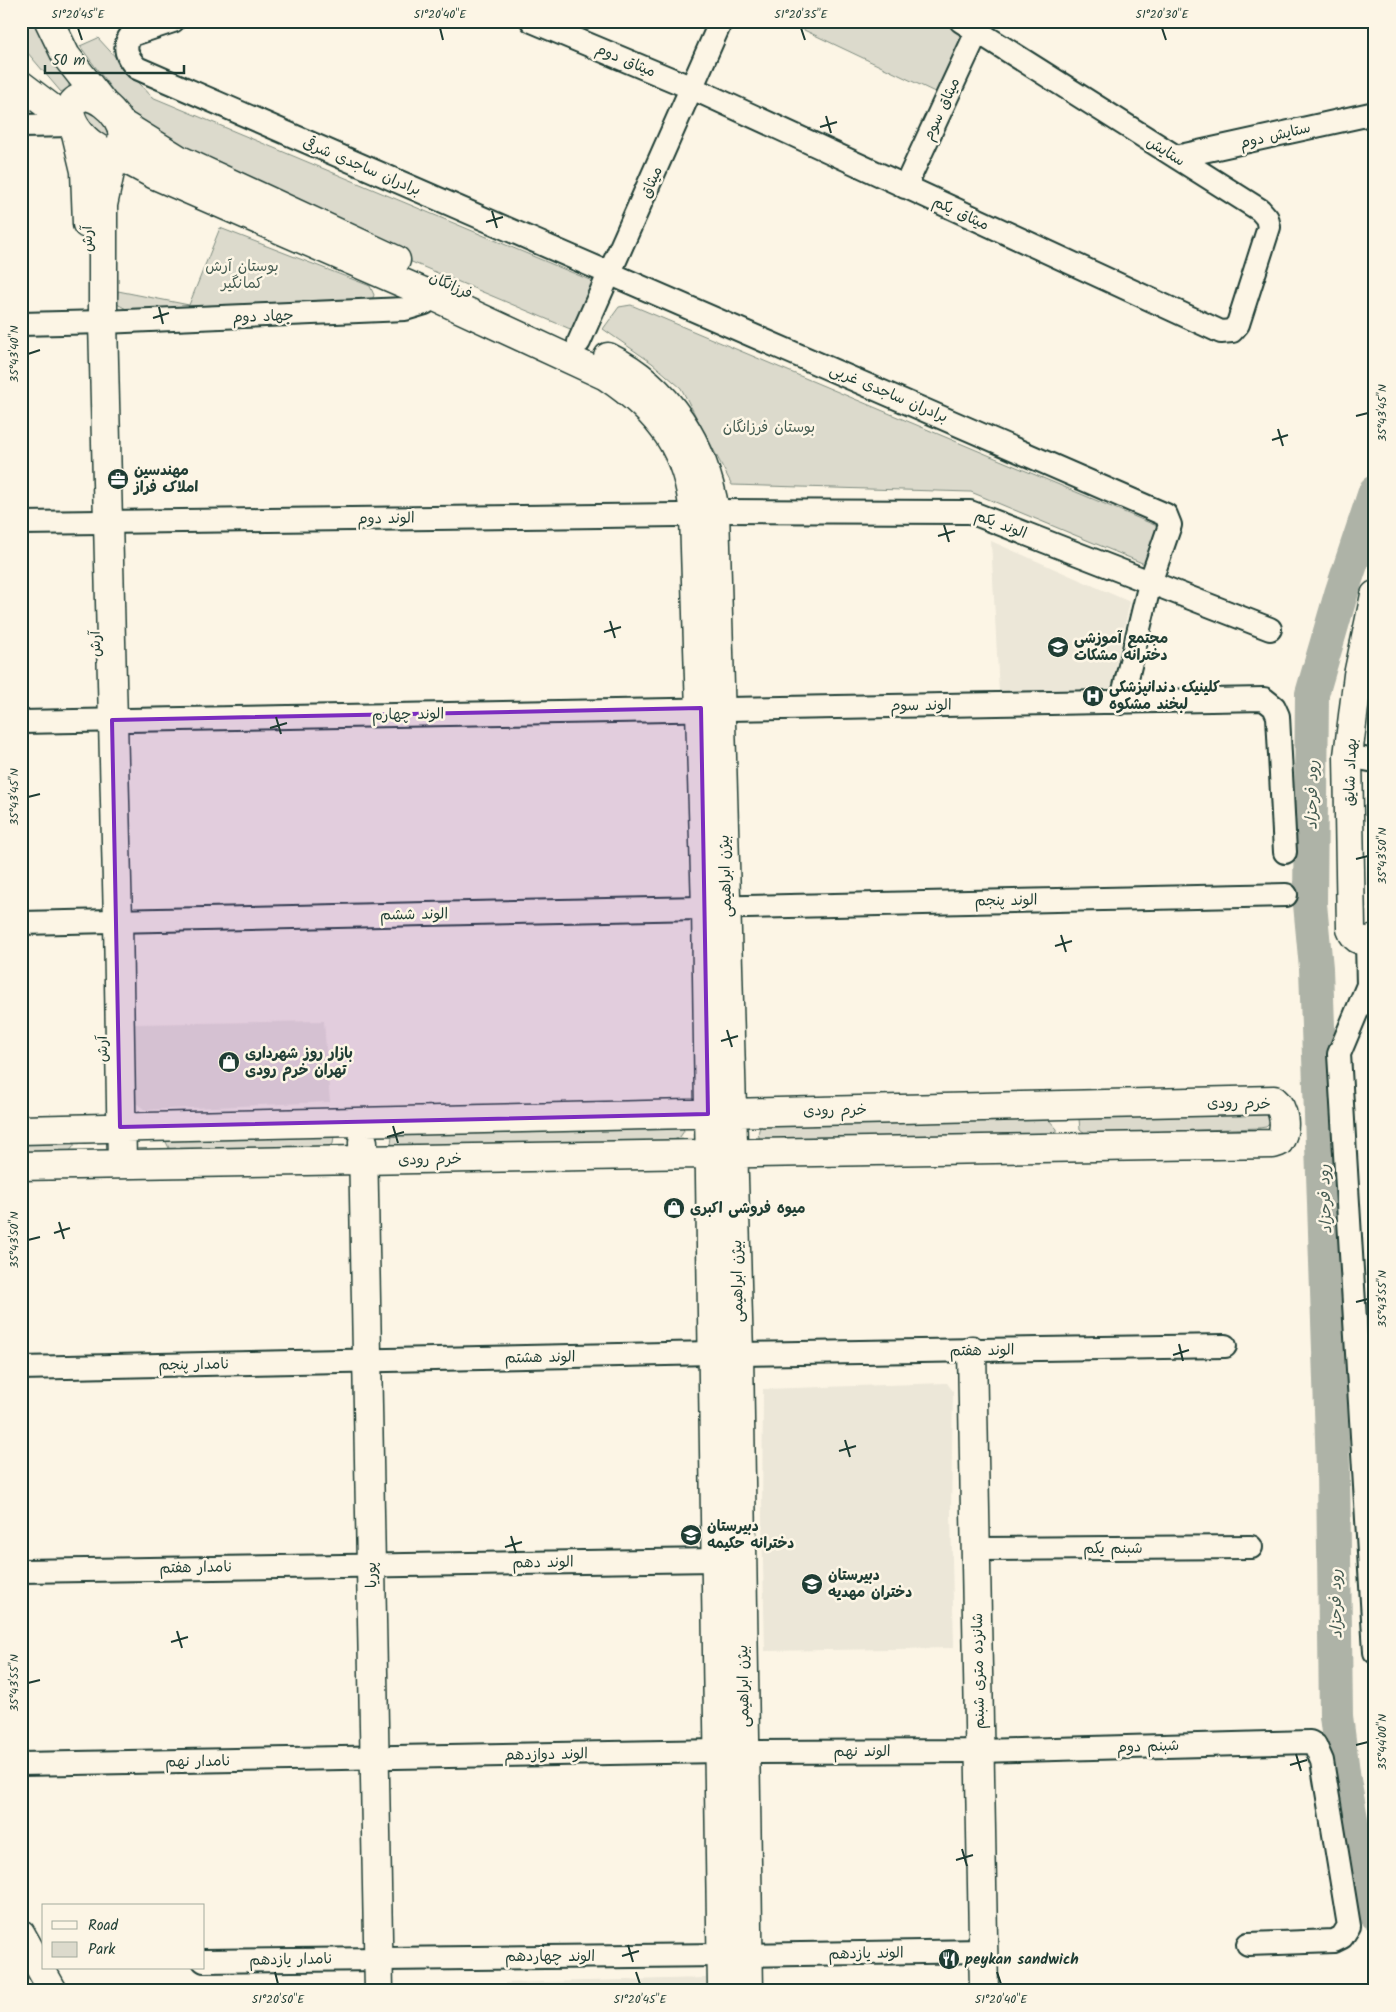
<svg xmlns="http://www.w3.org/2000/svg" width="1396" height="2012" font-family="Kalam,'Playpen Sans Arabic',sans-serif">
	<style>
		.built { fill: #ece7d8 }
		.green { fill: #dcdacc; stroke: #7e8c80 }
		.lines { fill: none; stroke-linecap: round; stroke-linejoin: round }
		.river { stroke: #aeb3a7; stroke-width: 34 }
		.street-casing { stroke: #1f3d34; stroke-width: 26 }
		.secondary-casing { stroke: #1f3d34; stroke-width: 31 }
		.highway-casing { stroke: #1f3d34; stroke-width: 31 }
		.street { stroke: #fcf5e5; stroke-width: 22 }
		.secondary { stroke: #fcf5e5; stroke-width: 28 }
		.highway { stroke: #fcf5e5; stroke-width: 28 }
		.marked { fill: #7b2cbf; fill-opacity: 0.2; stroke: #7b2cbf; stroke-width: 4; stroke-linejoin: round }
		.ticks { fill: none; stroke: #1f3d34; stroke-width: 2 }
		.labels { text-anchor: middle; stroke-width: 5; stroke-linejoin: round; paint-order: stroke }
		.street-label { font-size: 15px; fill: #1f3d34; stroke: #fcf5e5 }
		.park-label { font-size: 15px; fill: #455c52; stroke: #fcf5e5 }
		.poi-label { font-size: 15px; font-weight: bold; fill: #1f3d34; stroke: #fcf5e5; text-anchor: start }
		.water-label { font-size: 16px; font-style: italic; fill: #435a51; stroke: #fcf5e5 }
		.neatline { fill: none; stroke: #1f3d34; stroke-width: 2 }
		.ticks-label { font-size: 12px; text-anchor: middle; fill: #1f3d34 }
	</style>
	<rect width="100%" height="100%" fill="#fcf5e5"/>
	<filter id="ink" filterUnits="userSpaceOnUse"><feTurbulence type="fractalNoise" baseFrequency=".02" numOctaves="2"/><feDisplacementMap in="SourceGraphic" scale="10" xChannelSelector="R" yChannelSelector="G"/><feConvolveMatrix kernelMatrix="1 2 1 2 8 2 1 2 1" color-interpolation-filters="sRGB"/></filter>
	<g filter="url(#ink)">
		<!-- built -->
		<path class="built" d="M991 541 1130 602 1110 692 999 693Z
			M324 1021 330 1102 145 1110 132 1100 130 1024Z
			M947 1383 953 1391 951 1513 954 1648 765 1651 762 1519 763 1389Z
			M706 1978V1991H506V1983Z"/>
		<!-- green -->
		<path class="green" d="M21 21H34L44 42 69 78V88L61 92 21 45Z
			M785 21H943L965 34 937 93Z
			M98 38 152 97 597 283 575 331 234 187 136 122 80 46Z
			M81 106 117 127 111 146 77 112Z
			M220 228 370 286 374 295 372 300 130 311 117 304 118 291 189 305Z
			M631 305 1157 526 1147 565 971 492 732 485 681 388 652 363 603 329 619 307Z
			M1267 1113 1271 1117V1122L1266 1127 1259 1128 1086 1134 1080 1129 1079 1119 1085 1116Z
			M1048 1119 1057 1129V1136L764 1146C758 1137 756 1133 762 1124Z
			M682 1125 684 1131 680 1137 670 1142 395 1147 391 1144 393 1130Z
			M21 1136 74 1138V1146L68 1153 21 1156Z
			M334 1136 333 1144 324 1148 170 1150 164 1138Z"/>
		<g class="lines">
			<!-- river -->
			<path class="river" d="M1375 492 1341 594 1312 694 1310 904 1316 968 1333 1468 1336 1716 1344 1780 1354 1835 1375 1913"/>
			<!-- street casing -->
			<g class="street-casing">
				<path id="street" d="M173 21 131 35C122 47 127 58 137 68L1166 515 1170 525 1150 583 1121 703
					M532 21 692 88 1221 332 1232 331 1238 324 1269 227 1267 218 1260 210 961 21
					M21 126 74 125
					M1176 157 1375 113
					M905 187 977 32
					M21 324 103 322 405 309 425 303 433 296
					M579 342 721 21
					M715 511 970 512 1270 629
					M21 523 679 515
					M21 722 1264 699 1274 707 1278 716 1285 852
					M1348 756 1375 761
					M21 923 1286 895
					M1367 942 1368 985 1339 1054 1375 1652
					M739 1354 1225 1346
					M21 1368 712 1353
					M976 1549 1251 1547
					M21 1571 714 1560
					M745 1752 980 1751 1310 1742 1315 1745 1322 1761 1349 1926 1342 1937 1334 1941 1248 1944
					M21 1764 718 1751
					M748 1955 983 1951
					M204 1961 721 1955"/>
			</g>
			<!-- secondary casing -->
			<g class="secondary-casing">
				<path id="secondary" d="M49 21 66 56 103 103
					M21 85 74 125 85 171 87 224
					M86 96C109 100 137 133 114 153 89 154 48 104 86 96Z
					M120 123 178 159 396 260
					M608 357C669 387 704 445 715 511L739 1354 749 1991
					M1375 595 1358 675 1348 756 1351 929C1355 941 1364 943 1375 939
					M21 1130 1274 1100C1285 1109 1287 1130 1279 1142L1273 1144 21 1166
					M363 1142 379 1991
					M122 1164 118 921 103 322V205L114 153 155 175 433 296 606 376C660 412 689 451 694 516L706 907 722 1991
					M972 1350 984 1991"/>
			</g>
			<!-- highway casing -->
			<g class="highway-casing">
				<path id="highway" d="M21 1934 53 1991"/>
			</g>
			<!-- street -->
			<use href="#street" class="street"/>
			<!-- secondary -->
			<use href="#secondary" class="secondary"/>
			<!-- highway -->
			<use href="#highway" class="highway"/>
		</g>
	</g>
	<!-- marked area -->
	<path class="marked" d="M701 708 708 1114 120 1127 112 720Z"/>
	<!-- ticks -->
	<path class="ticks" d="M78 28 82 40M440 28 443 40M801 28 805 40M1162 28 1166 40M826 116 831 133M820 127 837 122M492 211 497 228M486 222 503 217M159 307 163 324M153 318 169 313M28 354 40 350M1356 416 1368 413M1278 429 1283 446M1272 440 1288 435M944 525 949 542M938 536 955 531M610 621 615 638M604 632 621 627M276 717 281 734M270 728 287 723M28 797 40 794M1356 859 1368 856M1061 935 1066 952M1055 946 1072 941M727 1030 732 1047M721 1041 738 1036M393 1126 398 1143M387 1137 404 1132M59 1222 64 1239M54 1233 70 1228M28 1240 40 1237M1356 1302 1368 1299M1179 1344 1183 1361M1173 1355 1189 1350M845 1440 850 1457M839 1451 856 1446M511 1536 516 1553M505 1547 522 1542M177 1631 182 1648M171 1642 188 1637M28 1683 40 1680M1356 1745 1368 1742M1296 1754 1301 1771M1290 1765 1307 1760M962 1849 967 1866M956 1860 973 1855M628 1945 633 1962M622 1956 639 1951M275 1972 278 1984M636 1972 640 1984M997 1972 1001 1984"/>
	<!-- icons -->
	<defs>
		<g id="office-disc" transform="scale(1.125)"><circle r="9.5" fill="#1f3d34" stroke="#fcf5e5"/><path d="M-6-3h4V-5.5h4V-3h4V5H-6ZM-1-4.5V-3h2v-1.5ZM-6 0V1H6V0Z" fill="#fff"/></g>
		<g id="school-disc" transform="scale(1.125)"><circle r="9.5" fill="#1f3d34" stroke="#fcf5e5"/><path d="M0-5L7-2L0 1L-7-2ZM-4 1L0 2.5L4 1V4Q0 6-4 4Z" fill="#fff"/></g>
		<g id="hospital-disc" transform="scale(1.125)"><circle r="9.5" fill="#1f3d34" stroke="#fcf5e5"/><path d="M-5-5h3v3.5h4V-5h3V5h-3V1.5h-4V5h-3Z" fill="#fff"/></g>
		<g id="shop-disc" transform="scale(1.125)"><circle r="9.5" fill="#1f3d34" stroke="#fcf5e5"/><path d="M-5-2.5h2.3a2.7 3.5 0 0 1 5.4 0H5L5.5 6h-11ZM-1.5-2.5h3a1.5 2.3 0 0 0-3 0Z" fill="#fff"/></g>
		<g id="restaurant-disc" transform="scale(1.125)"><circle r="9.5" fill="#1f3d34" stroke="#fcf5e5"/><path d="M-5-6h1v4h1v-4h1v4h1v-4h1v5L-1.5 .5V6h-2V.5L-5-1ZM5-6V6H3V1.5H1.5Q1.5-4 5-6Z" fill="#fff"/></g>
	</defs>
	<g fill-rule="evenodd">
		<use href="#office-disc" x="118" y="479"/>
		<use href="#school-disc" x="1058" y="647"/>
		<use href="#hospital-disc" x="1093" y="696"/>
		<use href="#shop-disc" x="229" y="1062"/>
		<use href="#shop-disc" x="674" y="1208"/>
		<use href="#school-disc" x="691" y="1535"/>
		<use href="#school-disc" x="812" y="1584"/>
		<use href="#restaurant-disc" x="949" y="1959"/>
	</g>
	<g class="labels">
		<!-- street labels -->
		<g class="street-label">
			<text transform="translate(626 60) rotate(23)" y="5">میثاق دوم</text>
			<text transform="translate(941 109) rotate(-65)" y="5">میثاق سوم</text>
			<text transform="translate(1275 135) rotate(-13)" y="5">ستایش دوم</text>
			<text transform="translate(1166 151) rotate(32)" y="5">ستایش</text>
			<text transform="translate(362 166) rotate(23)" y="5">برادران ساجدی شرقی</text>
			<text transform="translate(651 182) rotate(-66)" y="5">میثاق</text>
			<text transform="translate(961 213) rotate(25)" y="5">میثاق یکم</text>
			<text transform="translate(87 239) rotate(-91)" y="5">آرش</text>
			<text transform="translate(451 285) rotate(24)" y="5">فرزانگان</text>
			<text transform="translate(263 316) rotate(-2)" y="5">جهاد دوم</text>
			<text transform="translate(889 393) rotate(23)" y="5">برادران ساجدی غربی</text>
			<text transform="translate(386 518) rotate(-1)" y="5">الوند دوم</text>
			<text transform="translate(1001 524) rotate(21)" y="5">الوند یکم</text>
			<text transform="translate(95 644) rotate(-91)" y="5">آرش</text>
			<text transform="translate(921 705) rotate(-1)" y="5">الوند سوم</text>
			<text transform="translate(408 714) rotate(-1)" y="5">الوند چهارم</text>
			<text transform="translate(1350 772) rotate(-88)" y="5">بهداد شایق</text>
			<text transform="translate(725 876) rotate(-92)" y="5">بیژن ابراهیمی</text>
			<text transform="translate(1006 900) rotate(-1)" y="5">الوند پنجم</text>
			<text transform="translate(414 914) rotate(-1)" y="5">الوند ششم</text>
			<text transform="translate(102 1049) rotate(-90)" y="5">آرش</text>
			<text transform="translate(1239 1103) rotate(1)" y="5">خرم رودی</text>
			<text transform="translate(835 1110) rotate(-1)" y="5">خرم رودی</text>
			<text transform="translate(430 1159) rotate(-1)" y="5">خرم رودی</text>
			<text transform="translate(737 1281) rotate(-91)" y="5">بیژن ابراهیمی</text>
			<text transform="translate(982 1350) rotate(-1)" y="5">الوند هفتم</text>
			<text transform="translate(540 1357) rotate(-1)" y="5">الوند هشتم</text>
			<text transform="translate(194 1364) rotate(-1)" y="5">نامدار پنجم</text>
			<text x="1113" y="1553">شبنم یکم</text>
			<text transform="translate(543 1562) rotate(-1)" y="5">الوند دهم</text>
			<text transform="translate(196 1567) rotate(-1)" y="5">نامدار هفتم</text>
			<text transform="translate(371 1575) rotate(-91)" y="5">پوریا</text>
			<text transform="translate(978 1671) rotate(-91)" y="5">شانزده متری شبنم</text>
			<text transform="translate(743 1686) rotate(-91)" y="5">بیژن ابراهیمی</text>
			<text transform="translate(1148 1746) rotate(-2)" y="5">شبنم دوم</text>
			<text x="862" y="1756">الوند نهم</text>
			<text transform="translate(546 1754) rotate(-1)" y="5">الوند دوازدهم</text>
			<text transform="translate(198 1761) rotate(-1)" y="5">نامدار نهم</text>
			<text transform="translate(866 1953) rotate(-1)" y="5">الوند یازدهم</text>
			<text x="550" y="1961">الوند چهاردهم</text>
			<text transform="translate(291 1959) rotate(-1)" y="5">نامدار یازدهم</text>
		</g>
		<!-- park labels -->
		<g class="park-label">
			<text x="242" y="271">بوستان آرش<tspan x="242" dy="17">کمانگیر</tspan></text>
			<text x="769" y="432">بوستان فرزانگان</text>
		</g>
		<!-- poi labels -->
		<g class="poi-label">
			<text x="134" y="475">مهندسین<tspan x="134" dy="17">املاک فراز</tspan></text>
			<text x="1074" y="643">مجتمع آموزشی<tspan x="1074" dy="17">دخترانه مشکات</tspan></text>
			<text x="1109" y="692">کلینیک دندانپزشکی<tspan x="1109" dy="17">لبخند مشکوه</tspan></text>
			<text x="245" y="1058">بازار روز شهرداری<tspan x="245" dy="17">تهران خرم رودی</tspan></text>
			<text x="690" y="1213">میوه فروشی اکبری</text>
			<text x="707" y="1531">دبیرستان<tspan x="707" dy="17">دخترانه حکیمه</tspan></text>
			<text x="828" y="1580">دبیرستان<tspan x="828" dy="17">دختران مهدیه</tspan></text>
			<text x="965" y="1964">peykan sandwich</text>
		</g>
		<!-- water labels -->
		<g class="water-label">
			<text transform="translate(1311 795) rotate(-89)" y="6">رود فرحزاد</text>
			<text transform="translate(1324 1199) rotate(-92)" y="6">رود فرحزاد</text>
			<text transform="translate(1335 1604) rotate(-91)" y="6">رود فرحزاد</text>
		</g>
	</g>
	<!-- margin -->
	<rect width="1396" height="2012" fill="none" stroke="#fcf5e5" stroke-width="55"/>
	<!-- legend -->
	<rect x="42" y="1904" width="162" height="65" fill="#fcf5e5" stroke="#a4ab9e"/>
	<rect x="52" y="1921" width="25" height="8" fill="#fcf5e5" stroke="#a4ab9e"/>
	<text x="88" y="1930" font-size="15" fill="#1f3d34">Road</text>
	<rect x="52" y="1942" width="25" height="15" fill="#dcdacc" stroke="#a4ab9e"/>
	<text x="88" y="1954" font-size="15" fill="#1f3d34">Park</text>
	<!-- scale -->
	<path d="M45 65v8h139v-8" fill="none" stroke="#1f3d34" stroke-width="2.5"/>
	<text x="52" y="65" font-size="15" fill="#1f3d34" stroke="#fcf5e5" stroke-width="4" paint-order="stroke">50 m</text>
	<rect x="28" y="28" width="1340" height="1956" class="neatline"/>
	<g class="ticks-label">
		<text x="78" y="18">51°20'45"E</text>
		<text x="440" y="18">51°20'40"E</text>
		<text x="801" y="18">51°20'35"E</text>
		<text x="1162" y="18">51°20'30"E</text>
		<text transform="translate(14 354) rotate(-90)" y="4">35°43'40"N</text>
		<text transform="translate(1382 413) rotate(-90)" y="4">35°43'45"N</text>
		<text transform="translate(14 797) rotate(-90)" y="4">35°43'45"N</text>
		<text transform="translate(1382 856) rotate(-90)" y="4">35°43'50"N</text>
		<text transform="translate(14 1240) rotate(-90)" y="4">35°43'50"N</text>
		<text transform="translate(1382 1299) rotate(-90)" y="4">35°43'55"N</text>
		<text transform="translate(14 1683) rotate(-90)" y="4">35°43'55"N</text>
		<text transform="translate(1382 1742) rotate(-90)" y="4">35°44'00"N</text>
		<text x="278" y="2003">51°20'50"E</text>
		<text x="640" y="2003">51°20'45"E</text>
		<text x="1001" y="2003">51°20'40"E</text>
	</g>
</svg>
